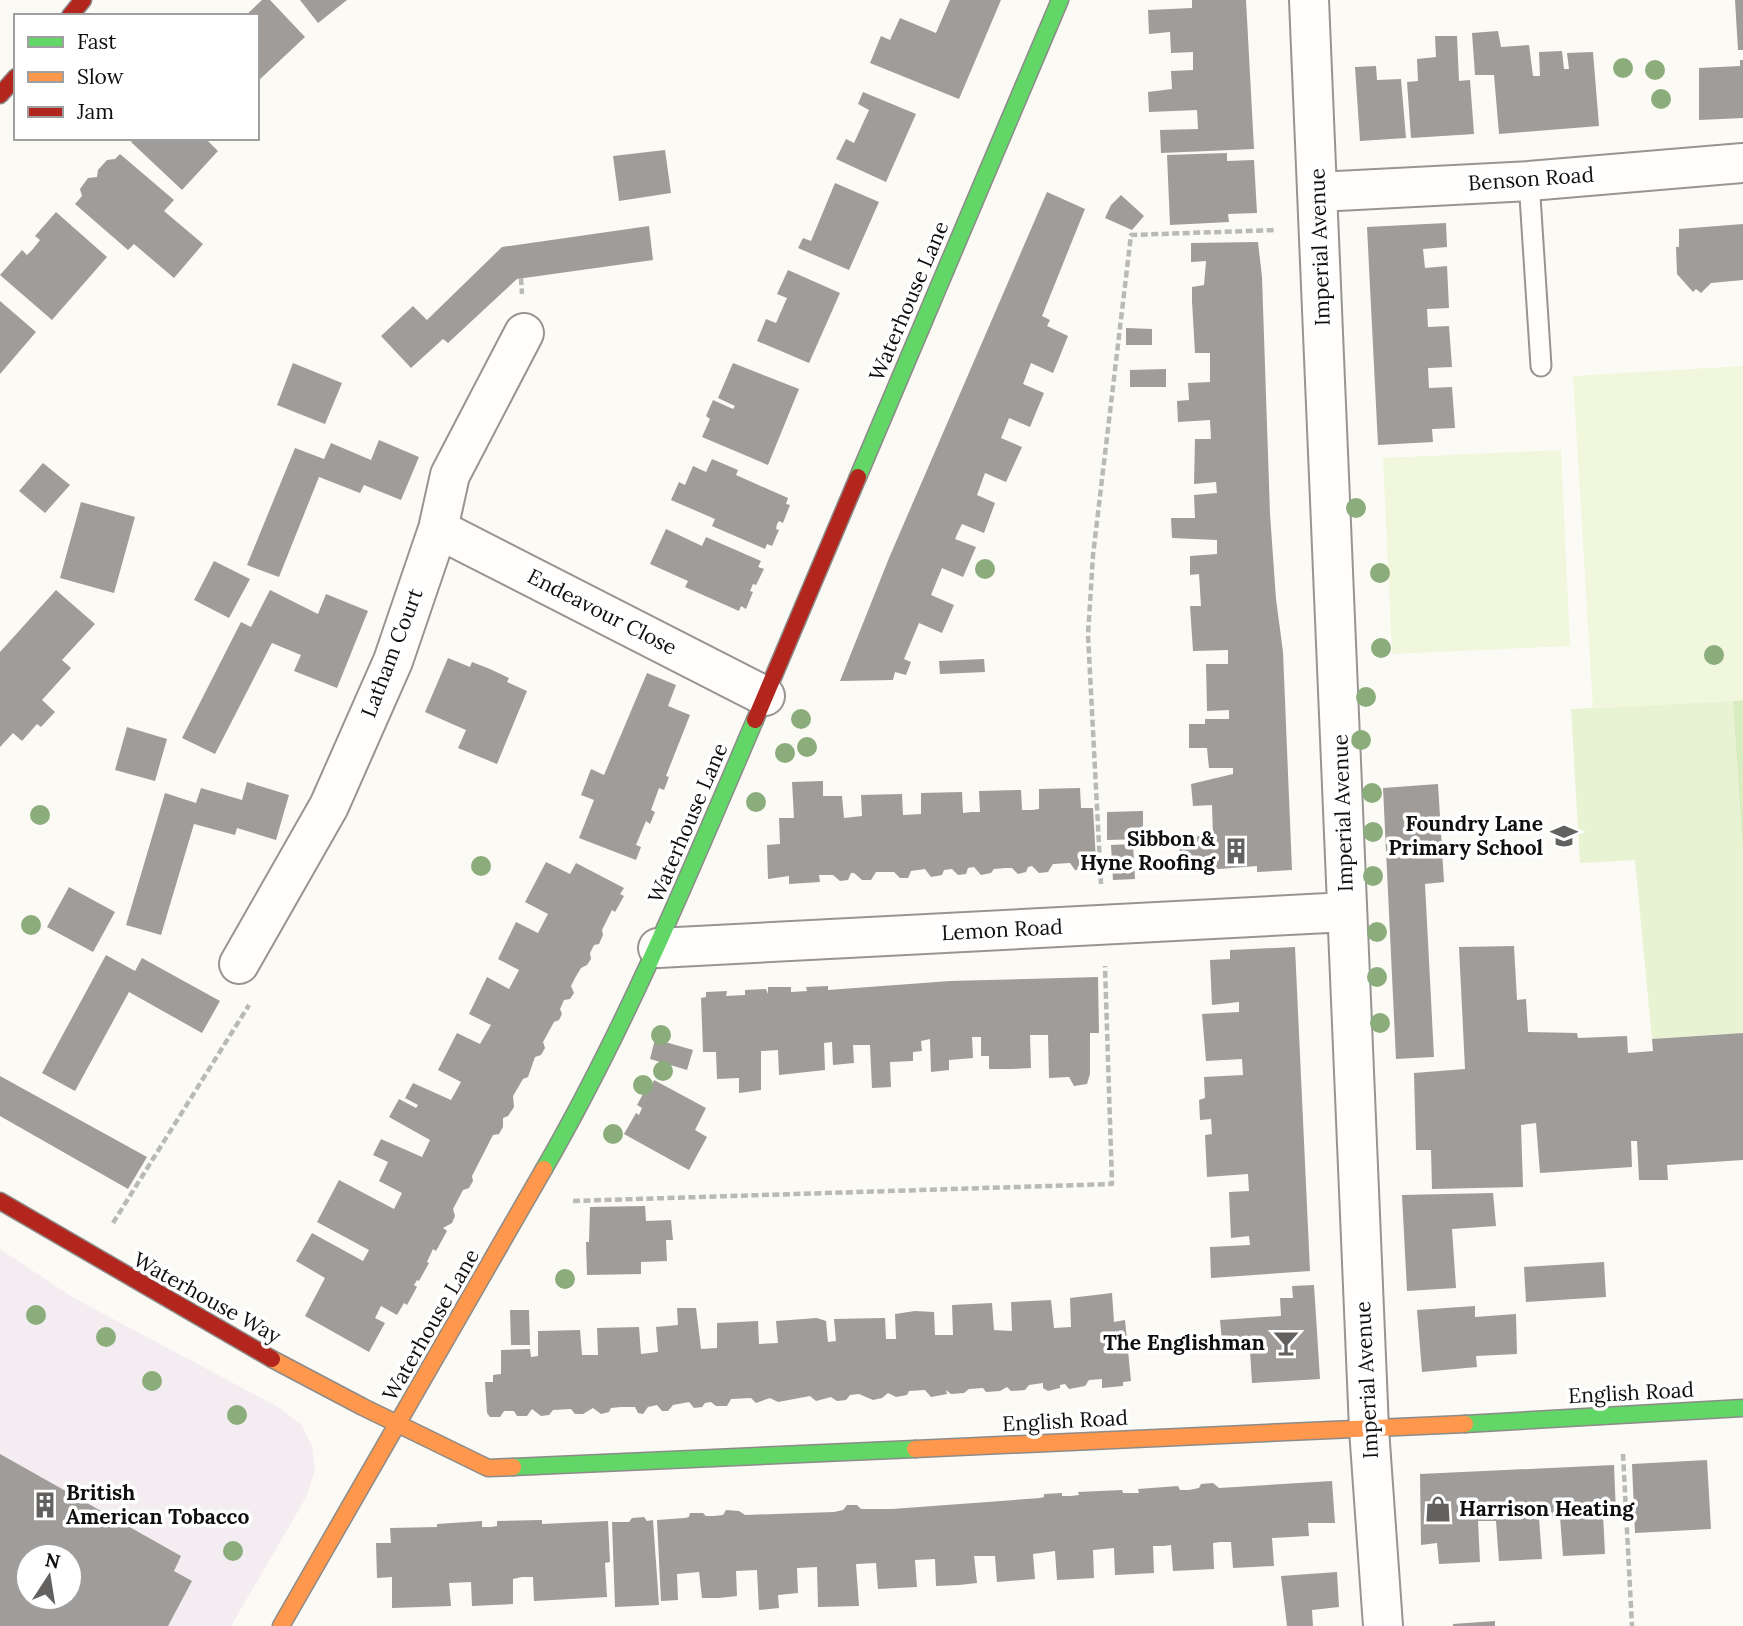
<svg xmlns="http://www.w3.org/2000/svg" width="1743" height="1626" font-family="Lora,serif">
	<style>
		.industrial { fill: #f3edf1; fill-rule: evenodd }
		.green { fill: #e7f3d2 }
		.forest { fill: #d8ecbf }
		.pitch { fill: #f0f7dc }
		.building { fill: #9f9c99; fill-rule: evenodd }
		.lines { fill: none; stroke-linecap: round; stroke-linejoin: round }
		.lane-casing { stroke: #969592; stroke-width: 23 }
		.street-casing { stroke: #969592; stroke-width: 42 }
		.fast-casing { stroke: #8c8b89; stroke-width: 19 }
		.slow-casing { stroke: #8c8b89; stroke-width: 19 }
		.jam-casing { stroke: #8c8b89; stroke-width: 19 }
		.path { stroke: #b9b9b8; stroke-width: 4.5; stroke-dasharray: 7 3.5; stroke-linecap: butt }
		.lane { stroke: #fffefd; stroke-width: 19 }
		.street { stroke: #fffefd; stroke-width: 38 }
		.fast { stroke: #63d668; stroke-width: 16 }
		.slow { stroke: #ff974d; stroke-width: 16 }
		.jam { stroke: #b3261e; stroke-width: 16 }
		.tree { fill: #8bac7b }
		.labels { text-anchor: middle; stroke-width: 7; stroke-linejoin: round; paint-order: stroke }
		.street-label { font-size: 21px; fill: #0f0f0f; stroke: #fff }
		.poi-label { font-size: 21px; font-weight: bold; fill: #0f0f0f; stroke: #fff; text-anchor: end }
	</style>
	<rect width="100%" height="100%" fill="#fcfaf4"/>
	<!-- industrial -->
	<path class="industrial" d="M0 1249 72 1297 278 1407 301 1424 312 1446 315 1469 307 1496 231 1626H0ZM28 1556H70V1598H28Z"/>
	<!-- green -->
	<path class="green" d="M1733 701 1743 855V1033L1652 1039 1635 860 1580 863 1571 709Z"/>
	<!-- forest -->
	<path class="forest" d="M1743 700V855L1733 701Z"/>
	<!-- pitch -->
	<path class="pitch" d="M1743 366V700L1593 709 1573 376Z
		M1561 450 1570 646 1392 654 1383 458Z"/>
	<!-- building -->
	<path class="building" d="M262 0H270L305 37 257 82V16H245Z
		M300 0H347L318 23Z
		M950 0H1001L959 99 870 63 881 36 890 40 900 18 936 33Z
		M1192 0H1246L1254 149 1161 153 1160 130 1198 129 1197 110 1149 112 1148 92 1172 89 1171 71 1193 70V52L1171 53 1170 32 1149 34 1148 10 1192 8Z
		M1735 0H1743V50H1738Z
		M1498 31 1501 47 1529 45 1533 76H1540L1539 52 1562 51 1564 69H1569L1567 53 1593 52 1599 126 1499 134 1494 75H1475L1472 33Z
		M1435 36H1457L1459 81 1470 80 1474 134 1411 138 1407 82 1418 81 1417 59 1436 57Z
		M1740 60H1743V118L1699 120V68L1740 66Z
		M1376 66 1377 80 1401 79 1406 138 1360 141 1355 67Z
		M863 92 916 114 886 182 836 159 846 139 854 143 869 110 858 104Z
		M135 138H205L218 151 182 190 131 142Z
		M665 150 671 193 619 201 613 156Z
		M1227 153V161L1254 160 1257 213 1228 214 1229 222 1170 225 1167 155Z
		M120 154 174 200 164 211 203 244 174 278 134 244 128 250 75 204 82 196 80 189 88 178 97 177 98 170 107 160 115 159Z
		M835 183 879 202 849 270 798 248 803 238 811 241Z
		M1047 192 1085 209 1042 316 1050 320 1047 326 1068 336 1053 373 1031 363 1023 384 1044 393 1030 427 1009 418 1001 438 1022 447 1006 482 985 473 977 495 995 503 984 533 962 524 958 532 955 539 976 547 963 577 942 568 931 595 954 605 942 633 919 623 904 659 911 662 906 675 895 672 893 680 840 681 889 558Z
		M1121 195 1144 216 1132 230 1105 218 1111 205Z
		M56 212 107 257 52 320 0 275 22 250 27 255 33 249 40 240 35 236Z
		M1446 223 1447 247 1423 249 1425 268 1447 266 1449 308 1427 309 1428 327 1449 326 1452 367 1428 368 1429 388 1452 387 1455 428 1432 429 1433 442 1378 445 1367 227Z
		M1743 224V280L1711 283 1701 293 1696 289 1693 292 1677 274 1676 247H1679V229Z
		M649 226 653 260 517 279 448 343 443 339 411 368 381 336 413 306 427 320 502 247Z
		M1258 242 1262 277 1270 514 1276 599 1283 652 1292 870 1257 872V866L1181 872 1179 837 1213 836 1212 805 1193 806 1191 784 1233 774V768H1209L1207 748H1189V724H1205V719H1229V710L1207 711 1206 664H1228V650L1193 651 1190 606H1201L1199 574 1190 575V556L1217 554V540L1172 538 1171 518H1195L1194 495 1217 493 1216 482 1194 484 1195 439H1211L1210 420 1178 422 1177 401 1189 400 1188 383 1210 382V353H1195L1192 301V287L1204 285 1206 261 1191 262V243Z
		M788 270 840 293 809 363 757 341 766 319 776 323 787 298 777 294Z
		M0 301 36 332 0 374Z
		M1126 328 1152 329V345H1126Z
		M293 363 342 383 325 424 277 405Z
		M733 363 799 389 768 465 702 437 710 419 706 416 713 400 733 409 735 406 718 398Z
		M1166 369V387H1130V370Z
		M379 440 419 457 401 500 364 485 360 493 319 477 279 577 247 565 295 448 324 459 331 443 371 460Z
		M712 459 738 470 736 475 788 498 786 504 790 505 783 523 779 521 777 524 776 529 779 530 772 546 767 544 765 549 712 526 715 519 671 500 679 482 685 485 693 466 706 472Z
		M43 463 70 485 45 513 19 491Z
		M81 502 135 517 114 593 60 578Z
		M666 529 702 546 706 537 761 561 758 567 764 569 756 585 753 584 750 591 753 592 746 609 741 606 739 611 685 587 688 581 650 564Z
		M214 561 250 579 229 618 194 600Z
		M56 590 95 624 62 660 71 668 42 700 55 712 41 727 37 724 22 741 13 733 0 747V652Z
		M270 590 318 614 326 594 368 611 337 688 294 671 301 655 272 643 215 754 182 738 241 622 251 627Z
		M448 658 470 667 472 662 490 669 509 678 507 682 527 691 497 764 458 748 466 730 425 712Z
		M984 659 985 672 940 674 939 661Z
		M647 673 676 685 668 706 690 715 666 776 669 777 664 790 659 788 651 810 655 812 650 824 646 821 636 845 641 847 636 860 579 838 594 800 581 795 591 769 604 775Z
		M127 727 167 739 155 781 115 770Z
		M823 781V796H842L844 818 862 816 861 795 902 794 903 815 921 814V793L962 792 963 813 972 812H980L979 791 1021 790 1022 810H1032L1039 809V789L1080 788 1081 808H1093L1096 861 1090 862 1086 869 1075 870 1070 863 1053 864 1048 872 1039 873 1032 866 1028 867 1026 872 1018 874 1012 868H1005L994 869 991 873 981 875 974 867 968 868 966 874 958 875 952 869 944 870 942 875 931 877 925 869 911 871 908 878H900L894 872H876L871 880H862L854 873H851L848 880 840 881 833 875H819L820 882 789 884V876L768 879 767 845 780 844 779 818H794L792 782Z
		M247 782 289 795 276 840 237 828 235 835 194 824 161 935 126 925 165 793 196 803 201 788 242 800Z
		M1438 784 1444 882 1425 884 1434 1057 1396 1059 1383 788Z
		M1143 811V839L1107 840V812Z
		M1133 844 1135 879 1113 880 1111 845Z
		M546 862 570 874 576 863 624 888 620 894 624 896 615 912 612 910 602 930 603 935 599 944 594 945 590 953 591 959 587 965 581 968 575 978 571 986 574 993 570 999 564 1000 560 1009 562 1014 559 1020 554 1022 543 1042 545 1048 541 1055 535 1057 528 1077 523 1079 513 1096 514 1107 508 1116 503 1118V1127L499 1134 493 1135 472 1176 473 1181 469 1188 463 1190 453 1209 455 1216 452 1223 443 1228 447 1231 436 1251 433 1249 427 1262 429 1263 419 1281 417 1280 414 1285 417 1287 407 1305 404 1303 397 1315 381 1306 375 1318 385 1323 369 1352 305 1316 325 1278 296 1261 312 1233 363 1261 369 1250 317 1222 339 1180 394 1209 402 1193 379 1181 388 1162 373 1155 381 1139 422 1157 430 1140 389 1117 399 1099 416 1108 418 1105 405 1098 413 1083 451 1100 461 1082 438 1070 457 1033 480 1044 491 1025 469 1014 487 977 509 989 519 970 498 959 516 922 538 933 548 914 525 902Z
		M69 887 115 912 93 952 47 927Z
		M1514 946 1517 1000 1526 999 1528 1032 1577 1033 1578 1038 1627 1036 1628 1053 1653 1051 1652 1039 1743 1033V1160L1667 1165 1668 1180H1639L1637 1141H1631L1632 1167 1540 1173 1536 1123 1521 1125 1523 1187 1432 1189 1431 1150H1416L1414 1073 1465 1069 1459 947Z
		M1295 947 1310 1271 1211 1278 1210 1247 1250 1245 1249 1236 1231 1238 1229 1192 1249 1191 1248 1174 1207 1177 1205 1135 1212 1134 1211 1119 1200 1120 1199 1100 1205 1098 1204 1077 1243 1075 1242 1059 1206 1061 1202 1014 1239 1012V1002L1212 1005 1210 960 1230 959V950Z
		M106 955 135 971 142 958 220 1001 202 1033 129 992 75 1091 42 1073Z
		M1098 977 1099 1033H1090V1074L1087 1084 1074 1086 1069 1077 1049 1078 1048 1035H1030L1031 1068 1011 1069H989V1056H981V1037H972L973 1058 949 1060V1070L931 1072 930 1039 921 1041 922 1051 913 1052V1061L890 1062 891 1087 872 1088 870 1045H853L854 1063 833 1065 832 1042 824 1043 825 1070 779 1075 778 1050 761 1051V1090L739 1093V1078L717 1079 716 1052H703L701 998 706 997V992L727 991 726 996 745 995V990L766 989 768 994V987H791V992L807 991 806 987 828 986V990L950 981Z
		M655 1039 693 1050 687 1070 650 1059Z
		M0 1076 147 1157 128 1189 0 1116Z
		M654 1080 706 1108 695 1130 707 1137 689 1170 624 1134 636 1113 639 1115 642 1108 637 1105 649 1083 652 1084Z
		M1493 1193 1496 1226 1452 1229 1456 1288 1407 1291 1402 1195Z
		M645 1206 646 1221 671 1220 673 1240H666L667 1261 641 1262V1274L587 1275 586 1242H589L590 1207Z
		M1604 1262 1606 1297 1526 1302 1524 1267Z
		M1314 1285 1320 1379 1252 1383 1250 1351 1223 1353 1220 1320 1281 1316 1280 1298H1293L1292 1286Z
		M1112 1293 1114 1322 1125 1320 1131 1381 1123 1382V1386L1102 1388V1379L1089 1380 1085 1386 1069 1389 1065 1384 1060 1385V1388L1048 1391 1043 1388V1383L1029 1385 1025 1390 1011 1391 1007 1387 1000 1391 986 1392 983 1388 969 1389 964 1393 951 1394 946 1390 947 1394 931 1397 925 1390 909 1391 907 1395 896 1397 888 1393 882 1398 873 1400 859 1394 850 1395 846 1400 837 1401 831 1397 816 1401 810 1396 778 1402 770 1398 756 1403 751 1398 731 1399 727 1406H716L711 1402 705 1403 702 1407 694 1408 689 1402 673 1405 668 1411H662L657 1405 648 1407 643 1414 638 1413 635 1407H621L611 1408 609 1412 601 1414 593 1408 583 1414H575L571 1409 553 1410 549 1415 541 1416 532 1409 527 1416H517L514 1411H504L500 1417H490L487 1413 485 1382H493V1375L501 1374V1350L530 1349 531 1357 538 1356V1331L580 1330 582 1355H598L597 1328 639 1327 641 1354 658 1352 656 1327 678 1325 677 1308H696L701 1349 717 1348V1323L738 1322 758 1321 759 1344 778 1343 776 1321 817 1318 826 1321 828 1342 836 1341 834 1319 885 1318 886 1339H896L895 1314 915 1311 934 1312 935 1335H953L952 1305 992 1303 994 1330 1012 1331 1011 1302 1051 1300 1054 1328 1071 1327 1070 1298Z
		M1475 1306V1317L1516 1314 1517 1354 1476 1356 1477 1367 1422 1372 1417 1310Z
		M510 1310H529L530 1345H511Z
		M0 1454 181 1556 174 1571 192 1581 168 1626H0ZM28 1556H70V1598H28Z
		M1707 1460 1711 1529 1635 1533 1632 1464Z
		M1614 1465 1616 1514H1603L1605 1554 1563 1556 1560 1517 1539 1518 1542 1559 1499 1561 1496 1521H1478L1480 1562 1439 1564 1437 1543 1421 1545 1420 1474Z
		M1332 1481 1335 1523H1308L1309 1536 1272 1538 1274 1566 1233 1568 1231 1542H1221L1213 1543 1214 1569 1173 1571 1171 1545 1163 1546H1153L1154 1573 1115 1575 1114 1548 1093 1550 1094 1578 1057 1580 1055 1551 1033 1554 1035 1579 997 1582 995 1556H974L977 1583 959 1585 936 1586 935 1559 915 1560 917 1587 897 1588 878 1589 876 1563 856 1564 859 1606 818 1607 817 1567 797 1568 798 1593 778 1595 779 1608 759 1610 757 1570 736 1571 737 1596 719 1598H702L699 1572 677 1574 678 1600 661 1601 657 1520 685 1518 689 1517 690 1513H703L706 1516H714L723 1515 726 1510 739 1511 745 1515 834 1512 843 1510 847 1505H857L861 1509H892L1040 1498 1044 1497V1494L1062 1493V1496H1071L1079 1495 1078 1492 1122 1490 1123 1493H1139L1138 1489 1178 1486 1180 1490H1189L1199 1488 1201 1484 1213 1483 1219 1488Z
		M644 1517 647 1521 653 1520 659 1605 615 1607 612 1522H629L632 1518Z
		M542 1520V1524L608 1521 610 1562 605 1563 607 1597 534 1601 533 1577H522L513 1579V1604L472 1606 471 1582 449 1583 451 1606 392 1608V1577L377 1578 376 1543H391L390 1528 437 1527V1524L482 1521V1527H491L497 1526V1521Z
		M1337 1572 1339 1607 1312 1610 1313 1626H1287L1281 1576Z
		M1495 1621V1626H1453V1624Z"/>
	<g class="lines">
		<!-- lane casing -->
		<g class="lane-casing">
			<path id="lane" d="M1529 181 1541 366"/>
		</g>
		<!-- street casing -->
		<g class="street-casing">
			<path id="street" d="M1309 0 1369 1429 1383 1626
				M1318 192 1529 181 1743 163
				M438 529 765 696
				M658 948 1347 912
				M239 964 329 806 393 661 438 529 450 475 524 333"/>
		</g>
		<!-- fast casing -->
		<g class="fast-casing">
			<path id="fast" d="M858 477 1060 0
				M544 1169C627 1025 690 872 755 720
				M1465 1424 1743 1408
				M513 1467 915 1449"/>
		</g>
		<!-- slow casing -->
		<g class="slow-casing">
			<path id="slow" d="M272 1359 363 1407 488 1468 513 1467
				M915 1449 1465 1424
				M281 1626 544 1169"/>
		</g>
		<!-- jam casing -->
		<g class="jam-casing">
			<path id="jam" d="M70 16 83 0
				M0 95 16 77
				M755 720 858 477
				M0 1201 272 1359"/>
		</g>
		<!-- path -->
		<path class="path" d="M521 278 522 294
			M1101 884 1088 635 1093 555 1131 235 1276 230
			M573 1201 1112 1184 1105 966
			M113 1223 249 1005
			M1623 1454 1632 1626"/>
		<!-- lane -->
		<use href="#lane" class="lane"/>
		<!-- street -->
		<use href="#street" class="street"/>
		<!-- fast -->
		<use href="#fast" class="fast"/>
		<!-- slow -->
		<use href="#slow" class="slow"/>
		<!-- jam -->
		<use href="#jam" class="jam"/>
	</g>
	<!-- trees -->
	<g class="tree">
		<circle cx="1623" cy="68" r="10"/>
		<circle cx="1655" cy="70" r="10"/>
		<circle cx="1661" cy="99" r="10"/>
		<circle cx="1356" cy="508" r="10"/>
		<circle cx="985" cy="569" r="10"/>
		<circle cx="1380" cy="573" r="10"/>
		<circle cx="1381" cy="648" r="10"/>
		<circle cx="1714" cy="655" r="10"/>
		<circle cx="1366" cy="697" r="10"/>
		<circle cx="801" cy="719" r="10"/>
		<circle cx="1361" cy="740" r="10"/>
		<circle cx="807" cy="747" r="10"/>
		<circle cx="785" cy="753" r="10"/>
		<circle cx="1372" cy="793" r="10"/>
		<circle cx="756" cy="802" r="10"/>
		<circle cx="40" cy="815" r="10"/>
		<circle cx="1373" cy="832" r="10"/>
		<circle cx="481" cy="866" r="10"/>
		<circle cx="1373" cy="876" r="10"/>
		<circle cx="31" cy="925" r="10"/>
		<circle cx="1377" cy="932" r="10"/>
		<circle cx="1377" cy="977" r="10"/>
		<circle cx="1380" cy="1023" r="10"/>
		<circle cx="661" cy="1035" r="10"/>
		<circle cx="663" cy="1071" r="10"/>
		<circle cx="643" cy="1085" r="10"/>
		<circle cx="613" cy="1134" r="10"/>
		<circle cx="565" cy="1279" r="10"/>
		<circle cx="36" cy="1315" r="10"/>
		<circle cx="106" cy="1337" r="10"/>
		<circle cx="152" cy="1381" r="10"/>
		<circle cx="237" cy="1415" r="10"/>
		<circle cx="233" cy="1551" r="10"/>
	</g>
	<!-- icons -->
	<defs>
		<g id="school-bare" transform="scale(2.1)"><path d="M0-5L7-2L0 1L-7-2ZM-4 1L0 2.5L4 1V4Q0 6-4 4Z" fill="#62615f" stroke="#fff" stroke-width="2.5" paint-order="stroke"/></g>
		<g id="building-bare" transform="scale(2.1)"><path d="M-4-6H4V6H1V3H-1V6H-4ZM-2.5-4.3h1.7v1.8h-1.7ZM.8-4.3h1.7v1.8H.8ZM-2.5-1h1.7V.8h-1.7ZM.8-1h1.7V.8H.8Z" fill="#62615f" stroke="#fff" stroke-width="2.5" paint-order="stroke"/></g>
		<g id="bar-bare" transform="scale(2.1)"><path d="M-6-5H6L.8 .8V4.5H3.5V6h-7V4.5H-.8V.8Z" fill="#62615f" stroke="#fff" stroke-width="2.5" paint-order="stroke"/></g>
		<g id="shop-bare" transform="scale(2.1)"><path d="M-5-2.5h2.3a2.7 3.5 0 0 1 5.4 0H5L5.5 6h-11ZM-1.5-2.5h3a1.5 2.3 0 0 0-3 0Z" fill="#62615f" stroke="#fff" stroke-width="2.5" paint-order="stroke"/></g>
	</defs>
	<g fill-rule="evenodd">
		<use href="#school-bare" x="1564" y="836"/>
		<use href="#building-bare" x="1236" y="851"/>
		<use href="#bar-bare" x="1286" y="1343"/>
		<use href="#building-bare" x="45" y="1505"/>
		<use href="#shop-bare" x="1438" y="1509"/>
	</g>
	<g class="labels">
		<!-- street labels -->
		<g class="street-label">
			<text transform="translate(1531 179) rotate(-4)" y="7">Benson Road</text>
			<text transform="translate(1320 247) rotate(-92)" y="7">Imperial Avenue</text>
			<text transform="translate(909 301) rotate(-67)" y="7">Waterhouse Lane</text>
			<text transform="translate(602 612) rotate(27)" y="7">Endeavour Close</text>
			<text transform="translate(392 653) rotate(-69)" y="7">Latham Court</text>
			<text transform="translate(1343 813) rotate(-92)" y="7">Imperial Avenue</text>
			<text transform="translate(688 823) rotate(-67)" y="7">Waterhouse Lane</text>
			<text transform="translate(1002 930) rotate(-3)" y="7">Lemon Road</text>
			<text transform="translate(207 1298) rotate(29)" y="7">Waterhouse Way</text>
			<text transform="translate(431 1325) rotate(-60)" y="7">Waterhouse Lane</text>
			<text transform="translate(1367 1380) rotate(-93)" y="7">Imperial Avenue</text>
			<text transform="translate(1631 1393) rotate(-3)" y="7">English Road</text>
			<text transform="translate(1065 1421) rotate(-3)" y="7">English Road</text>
		</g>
		<!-- poi labels -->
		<g class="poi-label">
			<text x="1543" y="831">Foundry Lane<tspan x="1543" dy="24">Primary School</tspan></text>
			<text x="1215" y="846">Sibbon &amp;<tspan x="1215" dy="24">Hyne Roofing</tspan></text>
			<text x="1265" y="1350">The Englishman</text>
			<text x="66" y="1500" text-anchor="start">British<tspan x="66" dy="24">American Tobacco</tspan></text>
			<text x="1459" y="1516" text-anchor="start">Harrison Heating</text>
		</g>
	</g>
	<!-- legend -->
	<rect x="14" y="14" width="245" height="126" fill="#ffffff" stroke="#9f9f9f" stroke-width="2"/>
	<rect x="28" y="37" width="35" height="10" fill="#63d668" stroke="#9f9f9f" stroke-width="2"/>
	<text x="77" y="49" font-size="21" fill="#0f0f0f">Fast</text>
	<rect x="28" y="72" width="35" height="10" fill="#ff974d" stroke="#9f9f9f" stroke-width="2"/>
	<text x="77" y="84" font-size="21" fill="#0f0f0f">Slow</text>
	<rect x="28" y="107" width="35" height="10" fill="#b3261e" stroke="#9f9f9f" stroke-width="2"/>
	<text x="77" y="119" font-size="21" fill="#0f0f0f">Jam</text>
	<!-- north arrow -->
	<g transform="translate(49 1577) rotate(12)"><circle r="33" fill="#ffffff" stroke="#9f9f9f" stroke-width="2"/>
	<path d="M0-5L12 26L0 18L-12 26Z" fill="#62615f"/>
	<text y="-10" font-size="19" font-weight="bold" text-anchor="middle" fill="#0f0f0f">N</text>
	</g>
</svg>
